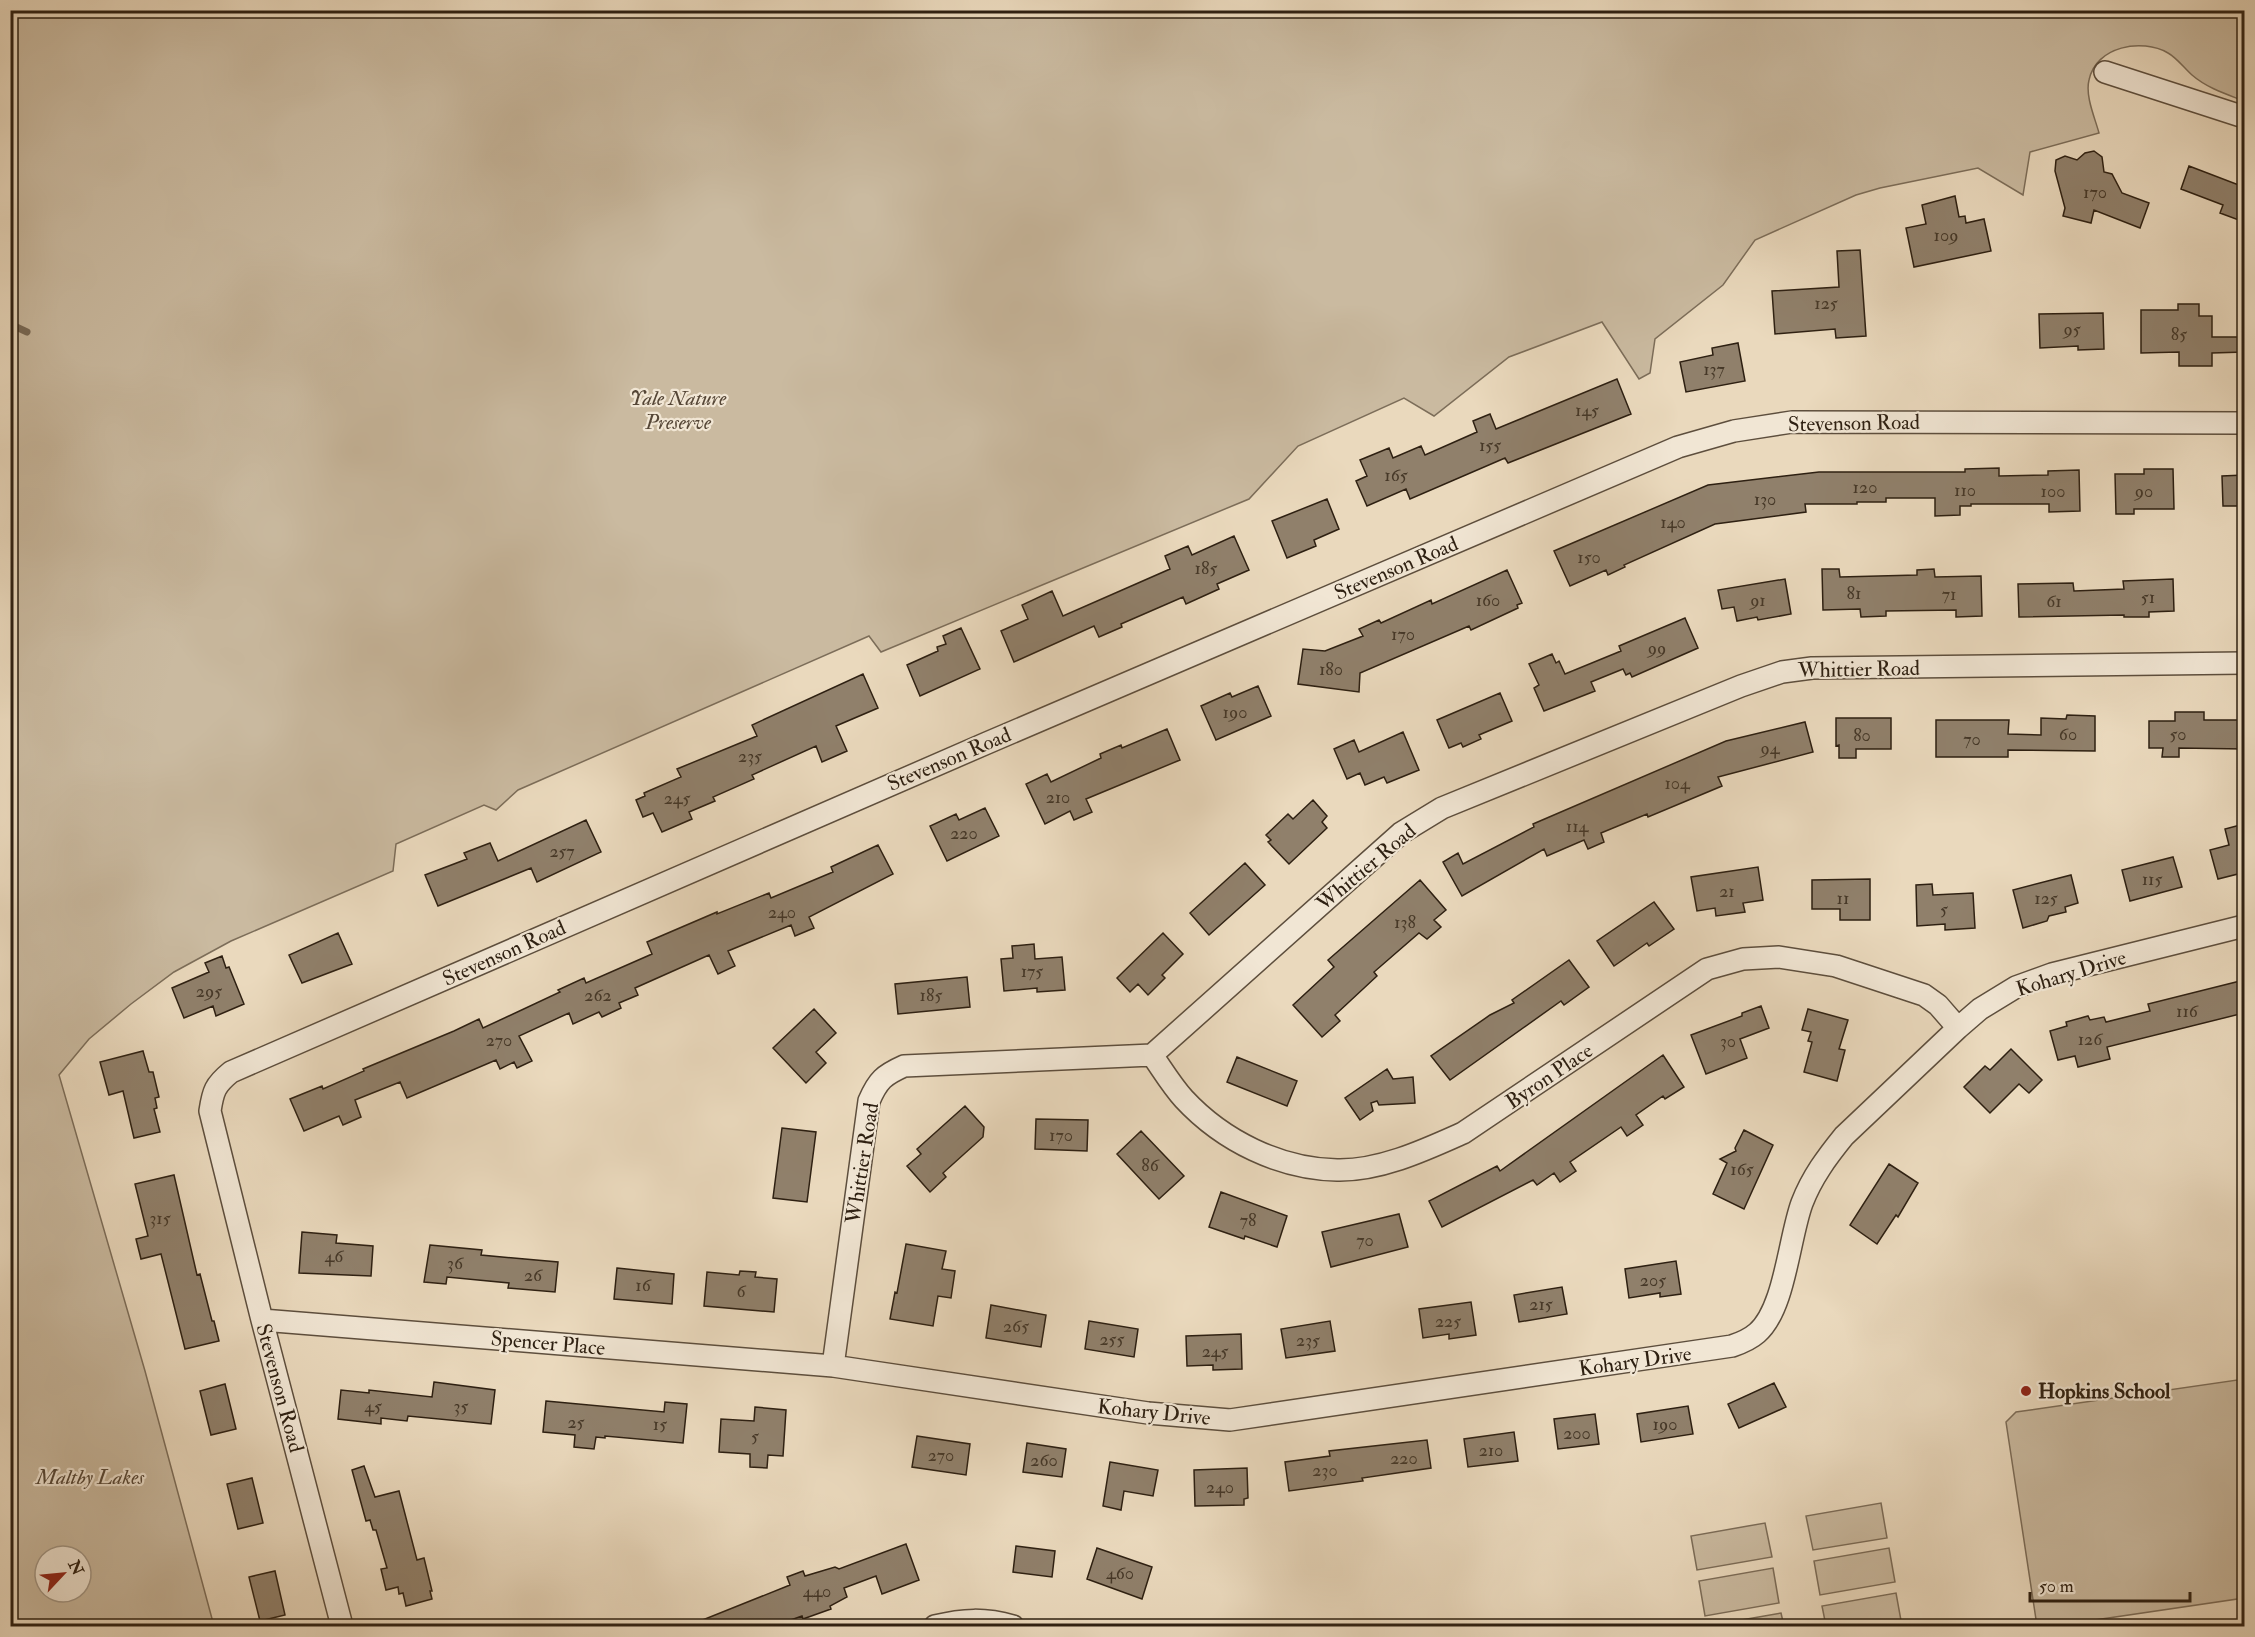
<svg xmlns="http://www.w3.org/2000/svg" width="2255" height="1637" font-family="'IM FELL Double Pica',serif">
	<style>
		.green { fill: #cabaa0; stroke: #7c6d59; stroke-width: 1.5; fill-rule: evenodd }
		.lines { fill: none; stroke-linecap: round; stroke-linejoin: round }
		.stream { stroke: #786956; stroke-width: 7 }
		.building { fill: #90806b; stroke: #2e2012; stroke-width: 1.5 }
		.minor-casing { stroke: #5d4e3d; stroke-width: 24 }
		.minor { stroke: #f1e6d4; stroke-width: 21 }
		.poi-dot { fill: #8f2418; stroke: #f1e6d4; stroke-width: 2 }
		.labels { text-anchor: middle; stroke-width: 4.5; stroke-linejoin: round; paint-order: stroke }
		.number-label { font-size: 18px; fill: #463828 }
		.park-label { font-size: 21px; font-style: italic; fill: #554636; stroke: #f1e6d4 }
		.street-label { font-size: 21px; fill: #2e2012; stroke: #f1e6d4 }
		.poi-label { font-size: 21px; font-weight: bold; fill: #2e2012; stroke: #f1e6d4; text-anchor: start }
	</style>
	<rect width="100%" height="100%" fill="#ead9bd"/>
	<filter id="stains"><feTurbulence type="fractalNoise" baseFrequency=".00333" numOctaves="4"/><feColorMatrix values="0 0 0 0 .2 0 0 0 0 .09 0 0 0 0 .02 0 0 0 .5 -.17"/></filter>
	<radialGradient id="worn" r=".72"><stop offset=".6" stop-color="#630" stop-opacity="0"/><stop offset="1" stop-color="#630" stop-opacity=".3"/></radialGradient>
	<!-- green -->
	<path class="green" d="M11 10H2244V101C2226 94 2207 88 2192 75 2184 68 2177 58 2168 53 2142 38 2096 46 2089 80 2085 96 2095 118 2099 133L2030 152 2023 195 1978 168 1880 188 1856 195 1755 240 1723 285 1655 339 1650 373 1639 379 1602 322 1509 357 1434 416 1404 398 1298 446 1249 499 881 652 869 636 518 790 496 810 484 805 396 844 393 871 231 941 174 972 131 1004 89 1039 59 1075 145 1371 214 1626H11ZM45 1556H81V1592H45Z
		M2244 1379V1598L2054 1626H2037L2006 1422 2016 1412Z
		M1881 1503 1887 1538 1813 1550 1806 1516Z
		M1765 1523 1772 1557 1697 1570 1691 1536Z
		M1889 1548 1895 1582 1820 1595 1814 1561Z
		M1773 1568 1779 1603 1705 1616 1699 1581Z
		M1896 1593 1902 1626H1826L1822 1606Z
		M1781 1613 1784 1626H1707Z"/>
	<g class="lines">
		<!-- stream -->
		<path class="stream" d="M10 324 27 332"/>
	</g>
	<!-- building -->
	<path class="building" d="M2094 151 2102 157 2104 172 2112 174 2122 193 2149 203 2140 228 2094 210 2091 223 2063 216 2065 208 2055 171 2056 160 2065 156 2077 160 2085 153Z
		M2189 166 2244 187V222L2220 213 2223 205 2181 189Z
		M1955 196 1959 217 1965 216 1966 223 1984 219 1991 251 1914 267 1906 228 1926 224 1922 205Z
		M1860 250 1866 336 1836 338 1835 329 1775 334 1772 291 1839 287 1837 251Z
		M2178 304H2199V316H2212V337H2244V352L2212 353V366H2179V352L2141 353V310H2178Z
		M2103 313 2104 349 2078 350V346L2040 348 2039 314Z
		M1738 343 1745 381 1686 392 1680 362 1713 355 1712 348Z
		M1617 379 1631 414 1508 463 1505 458 1410 499 1406 489 1367 506 1356 481 1367 476 1360 460 1389 448 1393 458 1421 446 1425 455 1477 432 1473 421 1490 414 1496 429Z
		M1999 468V476L2048 475V471L2079 470 2080 511 2049 512V504H1971V506H1960V515L1935 516V498H1886V502H1857V504H1805L1806 512 1715 524 1624 565 1625 567 1608 575 1606 570 1570 586 1554 551 1708 485 1819 472H1965V469Z
		M2144 469H2173L2174 509H2134V514H2116L2115 474H2144Z
		M2244 475V506H2223L2222 476Z
		M1327 499 1339 529 1314 540 1316 546 1287 558 1272 521Z
		M1234 536 1249 570 1217 584 1219 589 1186 604 1183 597 1121 624 1122 627 1099 637 1094 626 1014 662 1001 631 1028 619 1022 605 1052 591 1063 616 1170 569 1165 556 1188 546 1192 555Z
		M1822 569H1839L1840 577 1917 575V570L1934 569 1935 577 1981 576 1982 616 1956 617V610L1886 611V616L1861 617 1860 609 1823 610Z
		M1507 570 1522 603 1517 605 1518 608 1471 630 1469 626 1360 673 1359 692 1298 684 1303 649 1325 651 1363 636 1359 629 1379 620 1381 623 1431 600 1432 604Z
		M1785 579 1791 614 1758 620 1757 617 1737 621 1734 607 1722 609 1718 590Z
		M2173 579 2174 611 2149 612V617H2124V615L2019 617 2018 584 2073 583 2074 591 2124 589 2123 581Z
		M1685 618 1698 648 1632 677 1630 673 1626 675 1623 669 1591 682 1595 691 1544 711 1534 688 1539 685 1529 664 1552 654 1556 663 1559 661 1565 674 1621 651 1619 646Z
		M961 628 980 669 920 696 907 665 938 651 937 647 946 644 943 636Z
		M863 674 878 708 836 726 847 751 822 762 816 746 752 775 754 779 713 797 715 801 689 812 692 819 662 832 653 813 643 817 636 800 645 796 644 793 681 777 677 769 757 736 752 725Z
		M1258 686 1271 716 1216 740 1201 706 1230 693 1232 697Z
		M1500 693 1512 721 1479 735 1481 739 1463 747 1461 743 1449 748 1437 720Z
		M2175 712H2204V720H2244V749L2179 748V757H2162L2163 748H2149V721H2175Z
		M2067 715 2095 716V751L2008 750V757H1936V720H2009L2008 734 2041 735V718L2066 719Z
		M1836 718H1891V749H1856V758H1839V745L1836 746Z
		M1805 722 1813 752 1718 777 1722 786 1648 817 1647 814 1601 833 1604 842 1588 849 1584 840 1547 856 1544 849 1462 896 1443 862 1458 853 1463 864 1534 827 1533 824 1726 741Z
		M1167 729 1180 760 1086 799 1092 812 1074 820 1070 811 1045 824 1026 784 1047 774 1051 782 1101 758 1100 754 1121 745 1122 748Z
		M1403 732 1419 770 1387 783 1384 777 1365 785 1360 773 1347 779 1334 749 1354 740 1359 752Z
		M1313 800 1327 816 1322 822 1327 828 1289 864 1268 842 1271 840 1266 835 1288 814 1293 819Z
		M985 808 999 836 947 861 930 826 956 814 959 820Z
		M586 820 601 852 537 882 531 868 438 906 425 875 467 859 464 853 490 843 498 861Z
		M2244 824V880L2240 881 2238 874 2218 879 2210 850 2229 845 2225 829Z
		M878 845 893 874 809 917 814 928 795 936 791 925 728 951 735 966 718 974 709 955 635 988 638 995 619 1003 621 1008 602 1017 599 1012 573 1024 569 1013 519 1036 532 1061 517 1068 514 1062 500 1069 496 1060 407 1098 400 1082 355 1100 361 1117 343 1125 339 1116 304 1131 290 1099 322 1086 323 1089 364 1071 363 1069 454 1031 479 1019 483 1028 560 992 558 990 584 978 586 983 652 954 647 942 717 912V914L769 893 771 898 833 872 831 867Z
		M2173 857 2182 887 2130 901 2122 870Z
		M1245 863 1265 885 1209 935 1190 913Z
		M1758 867 1763 900 1743 903 1745 912 1716 916 1715 908 1697 911 1691 877Z
		M2071 875 2078 903 2065 907 2066 912 2049 916 2047 921 2023 928 2013 890Z
		M1870 879V920H1840V909H1812V880Z
		M1420 880 1446 910 1434 920 1441 927 1427 939 1419 933 1374 972 1377 976 1335 1015 1340 1021 1322 1037 1293 1005 1334 967 1328 960Z
		M1932 884 1933 895 1973 893 1975 928 1945 930V924L1917 926 1916 885Z
		M1654 902 1674 929 1649 946 1647 943 1614 966 1597 941Z
		M338 933 352 964 302 983 289 955Z
		M1163 933 1183 954 1162 975 1165 978 1148 995 1138 984 1130 992 1117 978Z
		M1034 944 1035 959 1062 957 1065 990 1037 992V988L1004 991 1001 959 1013 958 1012 946Z
		M222 956 226 968 229 967 244 1004 216 1016 213 1006 184 1018 172 988 209 972 205 963Z
		M1569 960 1589 987 1564 1005 1561 1001 1450 1080 1431 1056 1490 1015 1514 1003 1512 1000Z
		M967 977 970 1007 898 1014 895 984Z
		M2244 980V1013L2107 1047 2110 1059 2078 1067 2075 1056 2058 1060 2050 1031 2067 1026 2066 1022 2088 1016 2090 1020 2104 1017 2106 1022 2150 1011 2148 1004Z
		M1761 1006 1769 1028 1740 1039 1747 1058 1706 1074 1691 1035 1742 1016V1013Z
		M814 1009 836 1033 816 1052 826 1063 806 1083 773 1048Z
		M1808 1009 1848 1020 1839 1049 1845 1050 1837 1081 1804 1072 1812 1042 1808 1041 1811 1032 1802 1030Z
		M2011 1049 2042 1080 2029 1093 2019 1084 1990 1113 1964 1087 1985 1066 1990 1070Z
		M143 1051 149 1072H153L159 1097 155 1098 157 1108 154 1109 160 1132 134 1138 123 1091 109 1095 100 1062Z
		M1663 1055 1684 1087 1665 1099 1663 1096 1636 1115 1643 1125 1627 1136 1621 1127 1570 1162 1576 1171 1560 1182 1554 1173 1537 1185 1533 1180 1442 1227 1429 1201 1497 1166 1500 1171Z
		M1237 1057 1297 1081 1287 1106 1227 1082Z
		M1387 1069 1393 1079 1413 1077 1415 1103 1379 1105 1377 1101 1371 1103 1373 1111 1360 1120 1345 1098Z
		M965 1106 984 1127 983 1137 943 1173 946 1177 930 1192 907 1166 921 1154 917 1149Z
		M1036 1119 1088 1120 1087 1151 1035 1149Z
		M782 1128 816 1132 807 1202 773 1198Z
		M1744 1130 1773 1145 1744 1209 1713 1194 1727 1163 1720 1159 1736 1151 1735 1148Z
		M1141 1131 1184 1176 1159 1199 1117 1154Z
		M1889 1164 1918 1183 1898 1217 1896 1215 1877 1244 1850 1225Z
		M174 1175 197 1275 200 1274 212 1321H214L219 1341 185 1349 161 1254 141 1259 136 1239 148 1236 135 1184Z
		M1221 1192 1287 1216 1277 1247 1245 1236 1244 1239 1209 1227Z
		M1399 1214 1408 1247 1331 1267 1322 1232Z
		M302 1232 337 1235 336 1243 373 1246 371 1276 299 1273Z
		M906 1244 946 1251 942 1269 955 1271 951 1298 938 1296 933 1326 890 1319 895 1292 897 1293Z
		M430 1245 482 1250 481 1255 558 1262 555 1292 508 1288 509 1283 447 1277 446 1284 424 1282Z
		M1676 1261 1681 1294 1660 1297V1293L1629 1298 1625 1269Z
		M617 1268 674 1274 672 1304 614 1299Z
		M740 1271 756 1272 755 1277 777 1279 774 1312 704 1306 707 1272 739 1275Z
		M1562 1287 1567 1314 1519 1322 1514 1295Z
		M1471 1302 1476 1335 1449 1339V1334L1423 1338 1419 1309Z
		M991 1305 1046 1315 1041 1347 986 1338Z
		M1089 1321 1138 1329 1134 1357 1085 1349Z
		M1330 1321 1335 1351 1286 1358 1281 1329Z
		M1241 1334 1242 1369 1213 1370V1365L1187 1366 1186 1336Z
		M434 1382 495 1390 491 1424 408 1416 407 1421 381 1418V1424L338 1419 341 1390 369 1393V1390L432 1397Z
		M1774 1383 1786 1407 1739 1428 1728 1404Z
		M225 1384 236 1429 211 1435 200 1391Z
		M546 1401 664 1412 665 1402 687 1404 683 1443 605 1436V1438L596 1437 594 1449 574 1447 575 1435 543 1432Z
		M1688 1406 1693 1434 1641 1442 1637 1414Z
		M755 1407 786 1410 783 1456 768 1455 767 1468 750 1467V1454L719 1452 721 1419 754 1421Z
		M1595 1414 1599 1444 1558 1449 1554 1419Z
		M1514 1432 1518 1461 1468 1467 1464 1439Z
		M917 1436 970 1444 966 1475 912 1467Z
		M1427 1440 1431 1468 1362 1478 1363 1481 1289 1491 1285 1462 1330 1456 1329 1451Z
		M1027 1443 1066 1449 1062 1477 1023 1472Z
		M1110 1462 1158 1470 1153 1496 1124 1491 1121 1510 1103 1506Z
		M364 1466 375 1497 399 1491 417 1560 424 1558 432 1591H430L432 1599 406 1606 403 1593 399 1594 398 1587 386 1590 381 1569 387 1568 376 1530H373L370 1520 366 1521 352 1470Z
		M1247 1468 1248 1498 1244 1499V1505L1195 1506 1194 1470Z
		M252 1478 263 1523 238 1529 227 1484Z
		M906 1544 919 1580 882 1594 876 1576 844 1588 847 1597 830 1606 831 1609 803 1619 802 1616 774 1626H691L690 1625 790 1585 787 1577 803 1571 805 1576 835 1567 839 1569Z
		M1016 1546 1055 1551 1052 1577 1013 1572Z
		M1097 1548 1152 1567 1142 1599 1087 1579Z
		M275 1571 285 1615 260 1621 249 1577Z"/>
	<g class="lines">
		<!-- minor casing -->
		<g class="minor-casing">
			<path id="minor" d="M2105 72 2244 117
				M1152 1055C1162 1069 1172 1086 1184 1099 1223 1141 1280 1169 1337 1170 1380 1171 1425 1150 1463 1133L1707 969 1743 959 1779 957 1836 966 1924 995 1938 1005 1958 1028
				M262 1320 833 1366 1148 1413 1230 1420 1732 1346C1741 1343 1749 1340 1757 1333 1785 1309 1789 1238 1802 1203 1812 1177 1827 1157 1844 1136L1958 1028 1980 1009 2016 987 2052 974 2244 926
				M833 1366 869 1101C878 1080 884 1075 904 1066L1152 1055 1401 833 1442 808 1741 686 1782 672 1812 668 2244 663
				M342 1626 262 1320 210 1111C213 1091 215 1085 231 1072L987 743 1678 447 1734 431 1792 422 2244 423
				M935 1626C963 1619 985 1618 1013 1626"/>
		</g>
		<!-- minor -->
		<use href="#minor" class="minor"/>
	</g>
	<!-- markers -->
	<circle class="poi-dot" cx="2026" cy="1391" r="6"/>
	<g class="labels">
		<!-- number labels -->
		<g class="number-label">
			<text x="2095" y="198">170</text>
			<text x="1946" y="241">109</text>
			<text x="1826" y="309">125</text>
			<text x="2072" y="335">95</text>
			<text x="2179" y="340">85</text>
			<text x="1714" y="375">137</text>
			<text x="1587" y="416">145</text>
			<text x="1490" y="451">155</text>
			<text x="1396" y="481">165</text>
			<text x="1865" y="493">120</text>
			<text x="1965" y="496">110</text>
			<text x="2053" y="497">100</text>
			<text x="2144" y="497">90</text>
			<text x="1765" y="505">130</text>
			<text x="1673" y="528">140</text>
			<text x="1589" y="563">150</text>
			<text x="1206" y="574">185</text>
			<text x="1854" y="599">81</text>
			<text x="1949" y="600">71</text>
			<text x="2148" y="603">51</text>
			<text x="1488" y="606">160</text>
			<text x="1758" y="606">91</text>
			<text x="2054" y="607">61</text>
			<text x="1403" y="640">170</text>
			<text x="1657" y="654">99</text>
			<text x="1331" y="675">180</text>
			<text x="1235" y="718">190</text>
			<text x="2068" y="740">60</text>
			<text x="2178" y="740">50</text>
			<text x="1862" y="741">80</text>
			<text x="1972" y="745">70</text>
			<text x="1770" y="754">94</text>
			<text x="750" y="762">235</text>
			<text x="1677" y="789">104</text>
			<text x="1058" y="803">210</text>
			<text x="677" y="804">245</text>
			<text x="1577" y="832">114</text>
			<text x="964" y="839">220</text>
			<text x="562" y="857">257</text>
			<text x="2152" y="885">115</text>
			<text x="1727" y="897">21</text>
			<text x="1843" y="904">11</text>
			<text x="2046" y="904">125</text>
			<text x="1944" y="915">5</text>
			<text x="782" y="918">240</text>
			<text x="1405" y="928">138</text>
			<text x="1032" y="977">175</text>
			<text x="209" y="997">295</text>
			<text x="598" y="1001">262</text>
			<text x="931" y="1001">185</text>
			<text x="2187" y="1017">116</text>
			<text x="2090" y="1045">126</text>
			<text x="499" y="1046">270</text>
			<text x="1728" y="1047">30</text>
			<text x="1061" y="1141">170</text>
			<text x="1150" y="1171">86</text>
			<text x="1742" y="1175">165</text>
			<text x="160" y="1224">315</text>
			<text x="1248" y="1226">78</text>
			<text x="1365" y="1246">70</text>
			<text x="334" y="1262">46</text>
			<text x="455" y="1269">36</text>
			<text x="533" y="1281">26</text>
			<text x="1653" y="1286">205</text>
			<text x="643" y="1291">16</text>
			<text x="741" y="1297">6</text>
			<text x="1541" y="1310">215</text>
			<text x="1448" y="1327">225</text>
			<text x="1016" y="1332">265</text>
			<text x="1112" y="1345">255</text>
			<text x="1308" y="1346">235</text>
			<text x="1215" y="1357">245</text>
			<text x="373" y="1412">45</text>
			<text x="461" y="1412">35</text>
			<text x="576" y="1428">25</text>
			<text x="660" y="1430">15</text>
			<text x="1665" y="1430">190</text>
			<text x="1577" y="1439">200</text>
			<text x="755" y="1442">5</text>
			<text x="1491" y="1456">210</text>
			<text x="941" y="1461">270</text>
			<text x="1404" y="1464">220</text>
			<text x="1044" y="1466">260</text>
			<text x="1325" y="1476">230</text>
			<text x="1220" y="1493">240</text>
			<text x="1120" y="1579">460</text>
			<text x="817" y="1597">440</text>
		</g>
		<!-- park labels -->
		<g class="park-label">
			<text x="678" y="405">Yale Nature<tspan x="678" dy="24">Preserve</tspan></text>
			<text x="90" y="1484">Maltby Lakes</text>
		</g>
		<!-- street labels -->
		<g class="street-label">
			<text transform="translate(1854 423) rotate(-1)" y="7">Stevenson Road</text>
			<text transform="translate(1396 568) rotate(-23)" y="7">Stevenson Road</text>
			<text transform="translate(1859 669) rotate(-1)" y="7">Whittier Road</text>
			<text transform="translate(949 759) rotate(-23)" y="7">Stevenson Road</text>
			<text transform="translate(1366 867) rotate(-40)" y="7">Whittier Road</text>
			<text transform="translate(504 953) rotate(-24)" y="7">Stevenson Road</text>
			<text transform="translate(2071 973) rotate(-17)" y="7">Kohary Drive</text>
			<text transform="translate(1549 1076) rotate(-34)" y="7">Byron Place</text>
			<text transform="translate(862 1163) rotate(-81)" y="7">Whittier Road</text>
			<text transform="translate(548 1343) rotate(5)" y="7">Spencer Place</text>
			<text transform="translate(1635 1361) rotate(-8)" y="7">Kohary Drive</text>
			<text transform="translate(280 1388) rotate(75)" y="7">Stevenson Road</text>
			<text transform="translate(1154 1412) rotate(6)" y="7">Kohary Drive</text>
		</g>
		<!-- poi labels -->
		<g class="poi-label">
			<text x="2038" y="1398">Hopkins School</text>
		</g>
	</g>
	<!-- margin -->
	<rect width="2255" height="1637" fill="none" stroke="#ead9bd" stroke-width="36"/>
	<rect x="12" y="12" width="2231" height="1613" fill="none" stroke="#2e2012" stroke-width="3"/>
	<rect x="18" y="18" width="2219" height="1601" fill="none" stroke="#2e2012" stroke-width="1.5"/>
	<!-- north arrow -->
	<g transform="translate(63 1574) rotate(64)"><circle r="28" fill="#f1e6d4" stroke="#a39786" stroke-width="1.5"/>
	<path d="M0-4.5L10 22L0 15L-10 22Z" fill="#8f2418"/>
	<text y="-9" font-size="16" font-weight="bold" text-anchor="middle" fill="#2e2012">N</text>
	</g>
	<!-- scale -->
	<path d="M2030 1592v9h160v-9" fill="none" stroke="#2e2012" stroke-width="3"/>
	<text x="2039" y="1592" font-size="18" fill="#2e2012" stroke="#f1e6d4" stroke-width="4.5" paint-order="stroke">50 m</text>
	<rect width="100%" height="100%" filter="url(#stains)"/>
	<rect width="100%" height="100%" fill="url(#worn)"/>
</svg>
